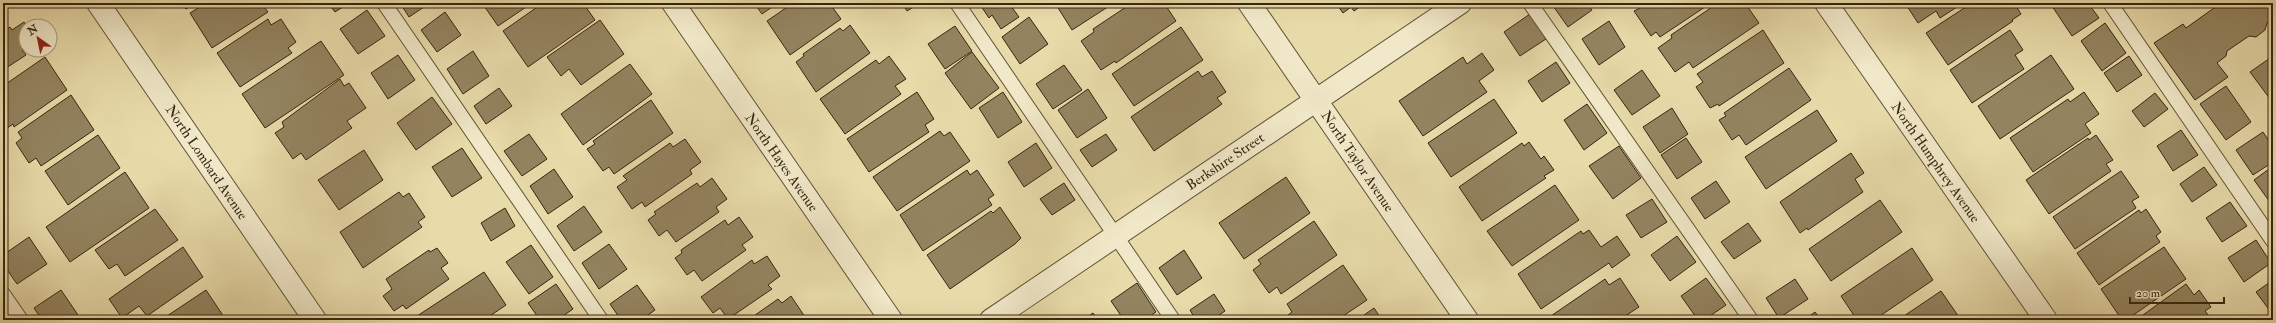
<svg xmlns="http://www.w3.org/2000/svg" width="2276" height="323" font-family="'IM FELL Double Pica',serif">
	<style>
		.building { fill: #938460; stroke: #36260f }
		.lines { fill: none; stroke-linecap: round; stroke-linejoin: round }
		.service-casing { stroke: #625336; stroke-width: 16 }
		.minor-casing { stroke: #625336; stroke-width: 24 }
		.service { stroke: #f0e8c8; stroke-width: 14 }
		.minor { stroke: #f0e8c8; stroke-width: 22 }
		.labels { text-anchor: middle; stroke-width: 3; stroke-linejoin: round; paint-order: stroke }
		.street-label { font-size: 14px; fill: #36260f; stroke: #f0e8c8 }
	</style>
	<rect width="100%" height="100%" fill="#e8dbaa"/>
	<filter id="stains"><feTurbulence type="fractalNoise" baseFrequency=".005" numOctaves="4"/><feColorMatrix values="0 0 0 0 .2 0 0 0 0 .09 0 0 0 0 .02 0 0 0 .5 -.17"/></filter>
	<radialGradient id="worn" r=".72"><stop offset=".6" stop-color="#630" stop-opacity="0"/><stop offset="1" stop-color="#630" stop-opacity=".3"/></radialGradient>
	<!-- building -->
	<path class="building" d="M181 3H195L186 9Z
		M206 3H270L264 7 268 12 212 48 190 13Z
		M328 3H349L335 12Z
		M400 3H430L409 17Z
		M482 3H532L498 26Z
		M543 3H583L595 20 528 67 503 31Z
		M754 3H778L762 14Z
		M793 3H840L833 8 841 19 790 55 767 21Z
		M902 3H920L907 11Z
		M979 3H1015L1011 6 1019 17 1001 29 992 15 989 18Z
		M1055 3H1114L1072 30Z
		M1132 3H1164L1176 21 1116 63 1115 61 1101 70 1081 41 1094 32 1093 29Z
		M1336 3H1365L1354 11 1351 7 1343 13Z
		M1551 3H1587L1592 10 1568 27Z
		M1637 3H1711L1660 37 1656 32 1651 36 1634 11 1640 8Z
		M1718 3H1745L1759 23 1693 68 1689 62 1675 72 1658 48 1672 38 1671 35Z
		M1905 3H1963L1940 18 1936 11 1918 23Z
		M1972 3H2014L2021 14 2012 20 2013 21 1948 65 1926 33Z
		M2050 3H2088L2099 18 2072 36Z
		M2221 3H2273V20L2267 23 2265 30 2256 37 2249 36 2227 51 2226 56 2217 63 2228 77 2195 100 2154 43 2183 24 2186 28Z
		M367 10 385 36 358 54 340 29Z
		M445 12 461 35 437 52 421 30Z
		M1530 14 1546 39 1520 56 1504 32Z
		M1029 17 1048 44 1020 64 1002 37Z
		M268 19 271 25 281 19 296 42 288 48 292 53 240 87 217 53Z
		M600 20 624 54 581 85 569 69 561 76 547 57Z
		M1609 21 1625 47 1599 65 1582 39Z
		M24 22 27 26 26 47 22 50 26 55 3 70V31L10 27 12 30Z
		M2105 23 2126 53 2102 71 2081 41Z
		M850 25 870 53 816 92 796 62 804 56 803 54 840 28 843 31Z
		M955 26 972 51 945 69 928 44Z
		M1181 27 1203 60 1134 106 1112 74Z
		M1763 30 1784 63 1719 106 1718 104 1710 108 1696 87 1703 82 1697 74Z
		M2010 30 2023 50 2015 55 2024 69 1972 103 1950 70Z
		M321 41 344 75 265 128 242 94Z
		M473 51 489 76 463 94 447 69Z
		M972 52 999 88 971 109 945 73Z
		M1482 53 1494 70 1479 81 1487 92 1423 136 1399 101 1463 57 1467 64Z
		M398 55 415 80 388 99 371 73Z
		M2051 55 2074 89 2000 139 1978 106Z
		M889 56 906 79 895 86 901 94 845 134 820 99 876 60 879 64Z
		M2129 56 2142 75 2117 92 2104 73Z
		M2273 56V97L2270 99 2250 72Z
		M45 57 67 90 14 127 13 124 3 131V86Z
		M1556 62 1570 83 1542 102 1528 81Z
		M630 64 652 94 583 145 561 114Z
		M1064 65 1082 90 1053 109 1036 84Z
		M1789 68 1811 100 1746 145 1739 135 1732 140 1719 120 1726 116 1724 113Z
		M1642 70 1660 96 1632 115 1614 90Z
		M1198 71 1202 77 1212 71 1226 92 1217 98 1222 104 1154 151 1131 117Z
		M340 79 344 86 349 83 366 108 347 121 352 128 306 160 301 153 293 159 275 133 284 127 282 122Z
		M2226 86 2251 122 2226 140 2200 104Z
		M499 88 512 106 486 124 474 106Z
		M1088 89 1107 118 1077 138 1058 110Z
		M917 92 934 119 925 125 929 132 869 172 847 139Z
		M1003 92 1022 122 998 138 979 108Z
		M2084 92 2099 114 2085 124 2091 133 2033 172 2010 138 2068 99 2070 102Z
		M2155 93 2168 109 2144 127 2132 111Z
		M71 95 94 130 41 166 36 158 29 163 16 143 22 138 18 132Z
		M432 97 452 124 416 150 397 123Z
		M1494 99 1517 133 1451 177 1428 143Z
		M651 100 673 133 614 174 609 167 603 171 587 149 595 144 593 141Z
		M1587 104 1607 133 1584 150 1564 120Z
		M1672 108 1688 134 1660 153 1643 127Z
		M1817 110 1837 141 1766 189 1745 157Z
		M2181 130 2198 155 2173 171 2157 146Z
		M940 131 944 136 950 132 970 161 897 211 873 177Z
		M2263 132 2273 147V162L2253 175 2236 150Z
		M529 134 547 159 522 176 504 151Z
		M1106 134 1117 150 1092 167 1080 150Z
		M98 135 120 168 68 205 45 171Z
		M2096 135 2113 160 2106 164 2111 171 2049 214 2026 180 2088 138 2089 140Z
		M1686 138 1702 162 1677 179 1661 155Z
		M685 139 701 162 690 170 692 174 645 207 642 202 632 209 617 187 627 180 623 176 670 143 673 147Z
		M1529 142 1541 159 1544 156 1554 170 1544 176 1546 178 1482 221 1459 187 1522 143 1524 146Z
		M1036 143 1052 168 1024 187 1008 162Z
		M1619 146 1641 178 1613 199 1589 166Z
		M462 148 482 178 452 197 432 167Z
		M364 150 383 180 339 210 318 180Z
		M1851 153 1864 173 1855 179 1863 192 1808 230 1807 228 1800 233 1780 202Z
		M2273 166V204L2272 205 2254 180Z
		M2204 167 2217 185 2192 202 2180 184Z
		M554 169 573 197 548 214 530 186Z
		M967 170 970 175 977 170 994 195 988 199 992 205 923 251 900 215Z
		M2121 171 2139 197 2132 201 2136 208 2075 249 2053 217Z
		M125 172 149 208 70 262 46 227Z
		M1286 177 1310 213 1244 259 1219 223Z
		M712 178 727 199 716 207 719 212 676 242 667 230 659 236 648 220 656 214 654 212 697 183 700 187Z
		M1716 181 1730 202 1705 219 1691 198Z
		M1064 183 1075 200 1052 215 1040 199Z
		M1555 185 1579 220 1512 266 1487 231Z
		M399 192 403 197 409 193 425 217 418 222 422 227 363 268 340 232Z
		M1652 199 1667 222 1641 238 1626 215Z
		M1880 200 1902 232 1831 281 1809 249Z
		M2230 202 2247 226 2222 242 2206 218Z
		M584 206 602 232 574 251 557 226Z
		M1000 207 1021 238 1015 244 950 289 927 255 991 211 993 213Z
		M505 208 515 226 491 241 481 223Z
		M155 209 178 240 125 276 117 264 109 269 95 250Z
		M2146 209 2161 232 2156 236 2160 242 2099 285 2077 253 2139 210 2141 213Z
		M739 217 753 237 742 245 746 250 702 281 694 270 687 275 675 258 682 253 681 250 725 220 728 225Z
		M1314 221 1337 255 1281 294 1277 287 1269 293 1253 270 1261 264 1258 260Z
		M1748 223 1761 241 1734 259 1721 242Z
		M1589 230 1601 247 1617 236 1630 255 1612 268 1609 263 1541 309 1518 274 1581 231 1583 234Z
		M1677 236 1696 262 1670 281 1651 255Z
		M29 237 47 264 17 284 3 264V255Z
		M2256 240 2271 263 2244 282 2228 258Z
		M609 244 627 269 599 289 582 263Z
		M531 245 553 277 529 294 506 262Z
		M183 247 203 277 147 316 139 306 122 318 109 299Z
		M2164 247 2186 279 2126 320H2122L2101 289Z
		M437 248 448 263 441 268 449 279 406 309 403 305 394 311 383 296 392 289 386 279 429 250 430 252Z
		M1912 248 1933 280 1874 320H1857L1841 296Z
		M1184 250 1202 278 1177 295 1159 268Z
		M767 256 780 276 768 285 772 289 728 319 720 308 713 313 701 297 752 260 754 264Z
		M1343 265 1367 300 1337 320H1286L1284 318 1292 312 1287 304Z
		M484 272 506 305 484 320H411Z
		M1620 278 1639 307 1619 320H1550L1548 318 1605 279 1609 285Z
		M1706 278 1726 305 1704 320H1698L1681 296Z
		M1795 279 1808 299 1779 318 1766 298Z
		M2273 280V315L2256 292Z
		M1137 283 1156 312 1144 320H1124L1111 301Z
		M556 284 573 309 557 320H540L528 303Z
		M2186 284 2194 295 2199 290 2211 307 2205 311 2209 316 2204 320H2136Z
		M637 285 655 310 641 320H621L610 304Z
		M61 290 78 315 70 320H42L34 308Z
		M206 290 226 320H161Z
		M1941 291 1961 320H1898Z
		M1214 294 1225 311 1212 320H1196L1190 310Z
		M791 296 805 317 801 320H748L778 299 782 303Z
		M1374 308 1382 320H1357Z
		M1815 312 1821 320H1804Z
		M1093 313 1098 320H1083Z"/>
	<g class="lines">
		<!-- service casing -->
		<g class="service-casing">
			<path id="service" d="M384 3 601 320
				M957 3 1173 320
				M1530 3 1751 320
				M2110 3 2273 241
				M3 294 21 320"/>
		</g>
		<!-- minor casing -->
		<g class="minor-casing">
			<path id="minor" d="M98 3 315 320
				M673 3 891 320
				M1249 3 1467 320
				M1826 3 2046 320
				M991 320 1460 3"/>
		</g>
		<!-- service -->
		<use href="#service" class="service"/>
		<!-- minor -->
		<use href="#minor" class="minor"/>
	</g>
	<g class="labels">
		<!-- street labels -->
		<g class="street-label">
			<text transform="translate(1225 161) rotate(-34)" y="5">Berkshire Street</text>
			<text transform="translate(1358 161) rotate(56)" y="5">North Taylor Avenue</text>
			<text transform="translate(207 162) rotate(56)" y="5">North Lombard Avenue</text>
			<text transform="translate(782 162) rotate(55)" y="5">North Hayes Avenue</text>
			<text transform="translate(1936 162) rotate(55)" y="5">North Humphrey Avenue</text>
		</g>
	</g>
	<!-- margin -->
	<rect width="2276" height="323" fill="none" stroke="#e8dbaa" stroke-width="16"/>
	<rect x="4" y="4" width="2268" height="315" fill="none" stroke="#36260f" stroke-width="2"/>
	<rect x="8" y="8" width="2260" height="307" fill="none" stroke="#36260f"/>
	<!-- north arrow -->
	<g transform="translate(38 38) rotate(327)"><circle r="19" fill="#f0e8c8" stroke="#a69a7e"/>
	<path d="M0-3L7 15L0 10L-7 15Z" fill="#8f2418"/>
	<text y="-6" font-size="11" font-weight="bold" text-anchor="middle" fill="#36260f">N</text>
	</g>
	<!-- scale -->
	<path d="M2130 297v6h94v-6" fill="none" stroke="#36260f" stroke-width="2"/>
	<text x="2136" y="297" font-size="12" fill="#36260f" stroke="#f0e8c8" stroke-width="3" paint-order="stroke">20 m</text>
	<rect width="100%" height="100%" filter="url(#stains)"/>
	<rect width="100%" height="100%" fill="url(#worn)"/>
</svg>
